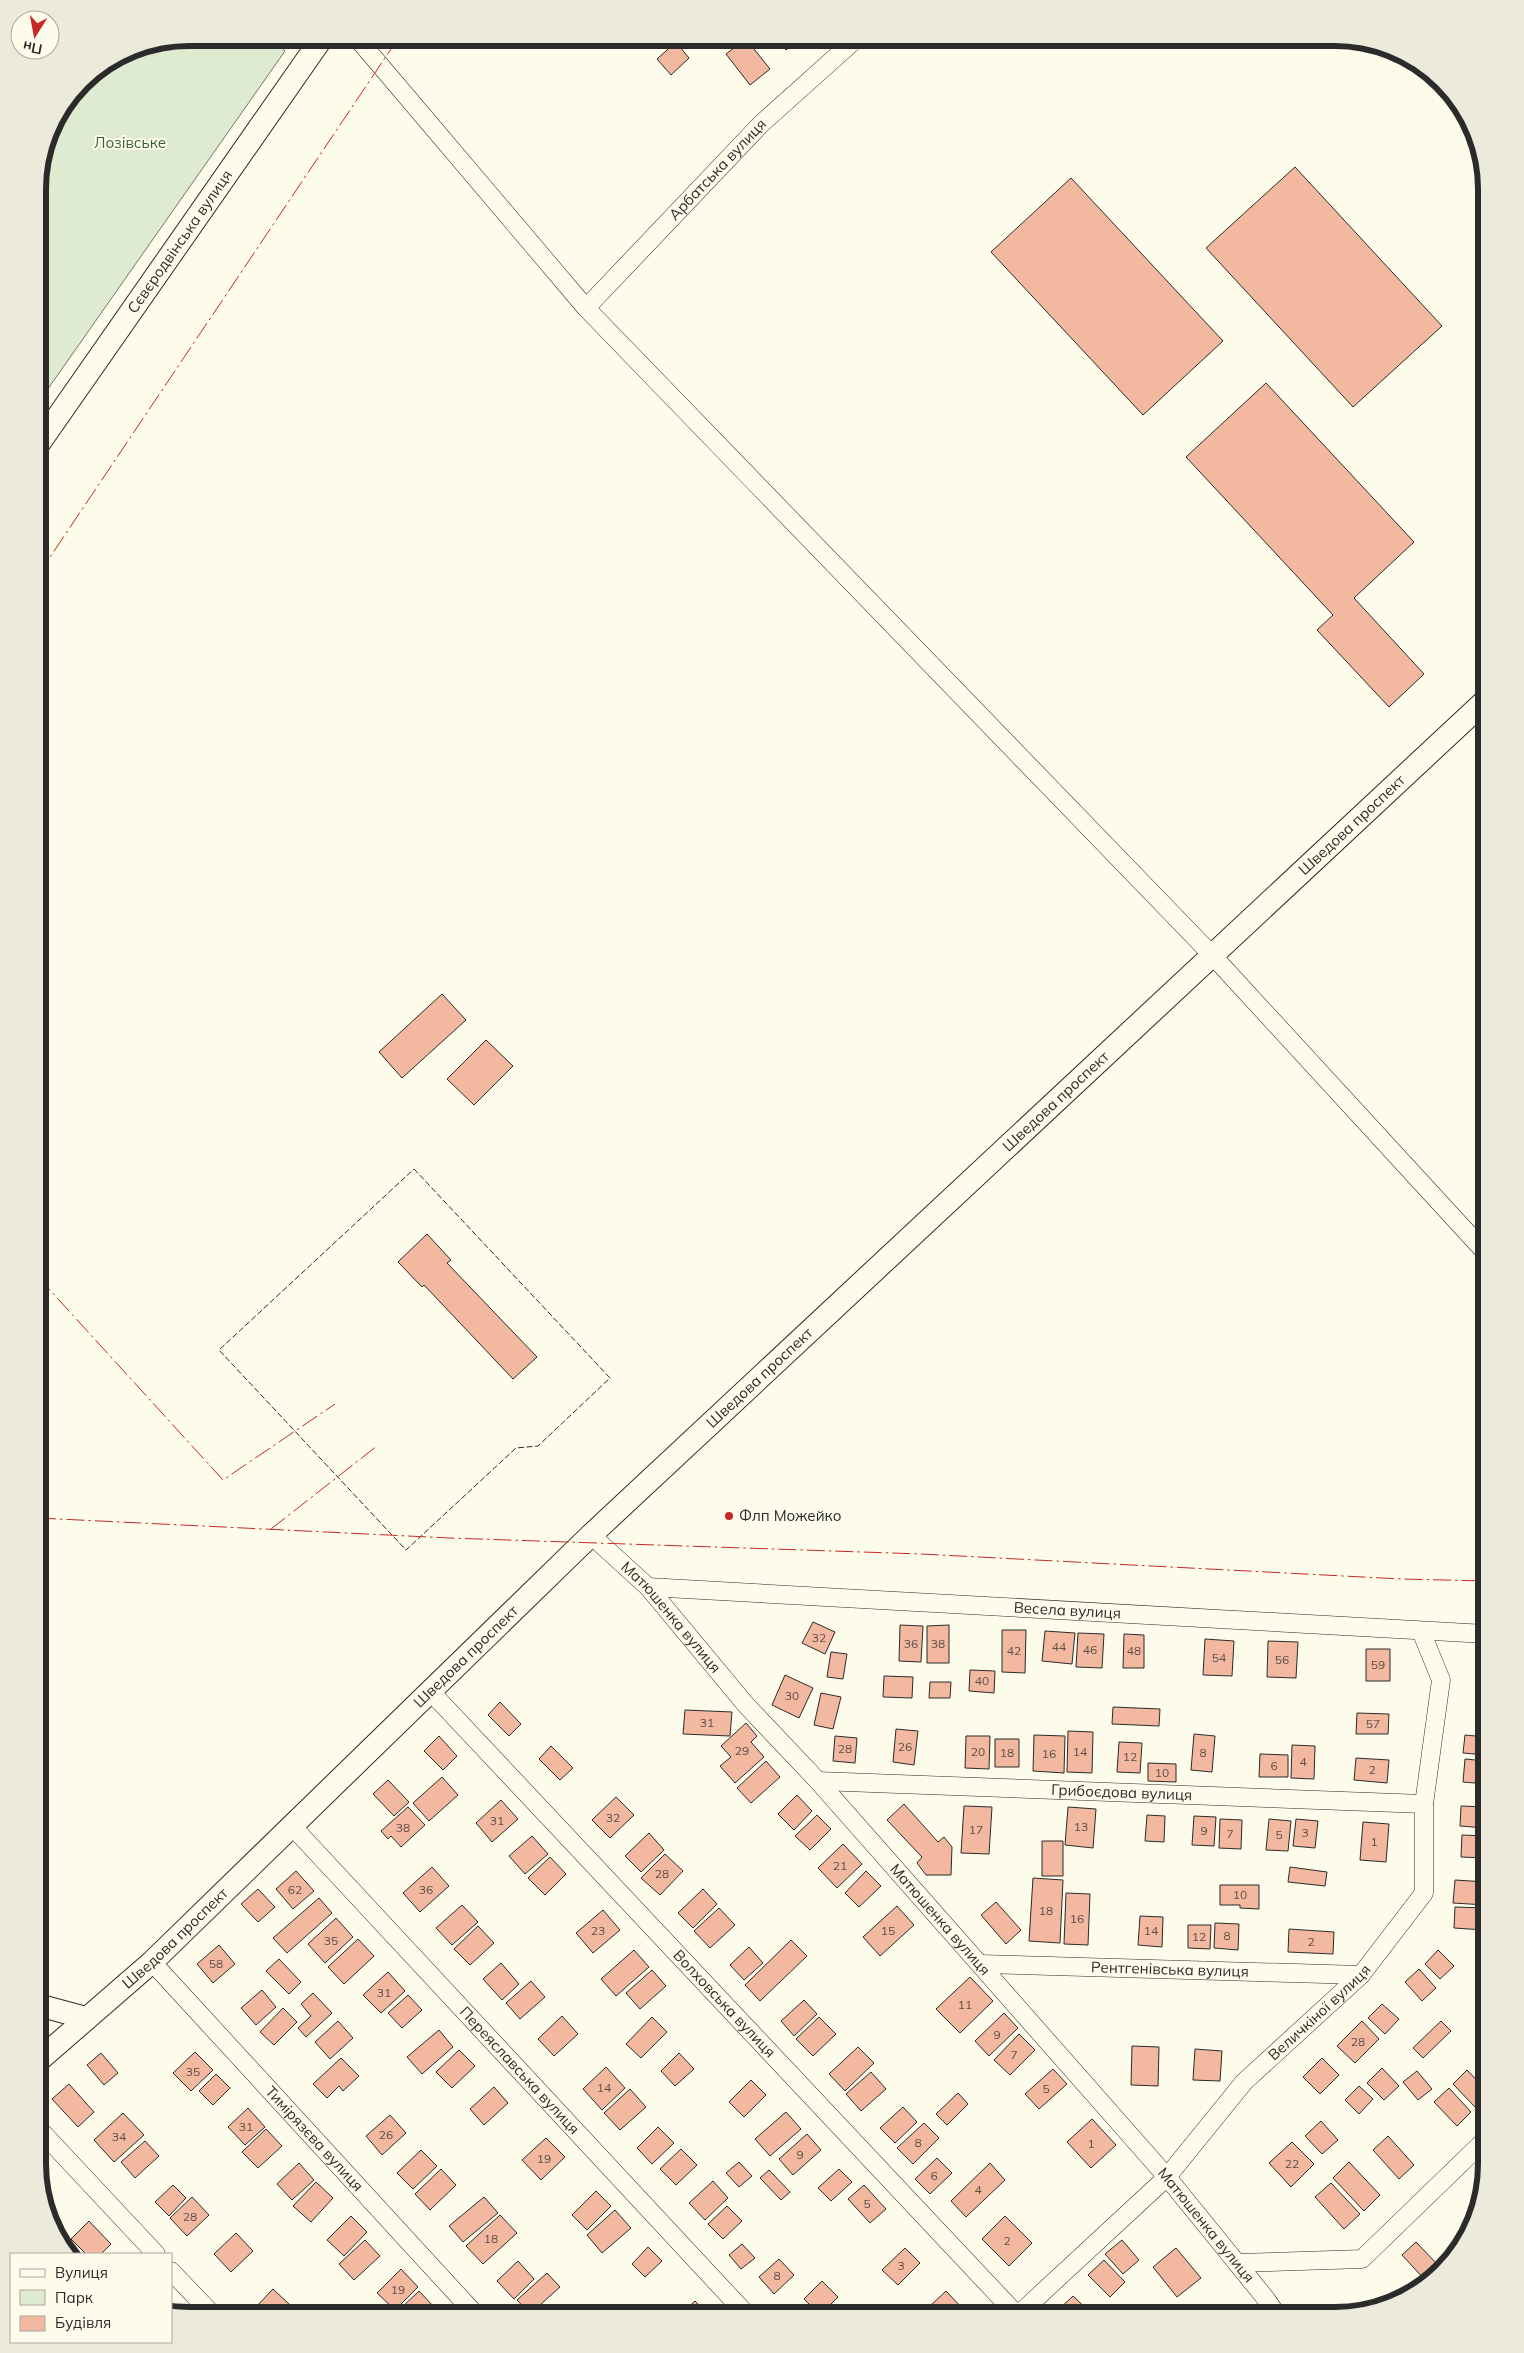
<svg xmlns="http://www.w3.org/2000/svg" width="1524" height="2353" font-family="Mulish,sans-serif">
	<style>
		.green { fill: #deebd1; stroke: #74746e }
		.building { fill: #f2b8a0; stroke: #2b2b2b }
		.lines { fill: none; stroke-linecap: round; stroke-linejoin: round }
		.minor-casing { stroke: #2b2b2b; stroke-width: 19 }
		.tertiary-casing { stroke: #2b2b2b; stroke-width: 24 }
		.minor { stroke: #fdfbea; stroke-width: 18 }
		.tertiary { stroke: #fdfbea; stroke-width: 22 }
		.fence { stroke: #2b2b2b; stroke-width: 1; stroke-dasharray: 6 2.5; stroke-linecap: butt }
		.power { stroke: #c62828; stroke-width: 1; stroke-dasharray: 18 4 2.5 4; stroke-linecap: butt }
		.poi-dot { fill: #c62828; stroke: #fdfbea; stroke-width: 2 }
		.labels { text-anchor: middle; stroke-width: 4; stroke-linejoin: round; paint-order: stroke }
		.number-label { font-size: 12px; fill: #5d4e48 }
		.park-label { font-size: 15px; fill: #34623c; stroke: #fdfbea }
		.street-label { font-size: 15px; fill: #2b2b2b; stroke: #fdfbea }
		.poi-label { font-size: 15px; fill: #2b2b2b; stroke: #fdfbea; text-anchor: start }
		.rim { fill: none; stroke: #2b2b2b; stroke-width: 6 }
	</style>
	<rect width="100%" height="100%" fill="#fdfbea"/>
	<!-- green -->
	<path class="green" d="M189 38H273L285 51 38 403V180L49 131 82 82 132 49Z"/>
	<!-- building -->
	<path class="building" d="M775 38H800L786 50Z
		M746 39 770 69 750 85 726 54Z
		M676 42 689 58 671 75 657 59Z
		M1295 167 1442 326 1353 407 1206 248Z
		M1071 178 1223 341 1143 415 991 252Z
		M1266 383 1414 542 1354 598 1424 674 1389 707 1317 630 1333 615 1186 457Z
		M442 994 466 1020 402 1078 379 1052Z
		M486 1040 513 1066 474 1105 447 1079Z
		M427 1234 451 1260 447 1263 537 1357 513 1379 424 1285 422 1287 398 1262Z
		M813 1622 835 1632 825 1654 802 1643Z
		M900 1625 923 1626 921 1662 899 1661Z
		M949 1625V1663H927V1626Z
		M1002 1630H1026L1025 1673 1002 1672Z
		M1045 1631 1075 1633 1072 1664 1042 1661Z
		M1078 1633 1104 1634 1102 1668 1076 1667Z
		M1124 1634 1144 1635V1668H1123Z
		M1205 1639 1234 1641 1232 1676 1203 1675Z
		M1268 1641 1298 1642 1296 1678 1267 1677Z
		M1366 1649H1390V1681H1366Z
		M831 1652 847 1654 843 1679 827 1677Z
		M970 1670 995 1671 994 1693 969 1691Z
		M785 1675 813 1688 799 1718 772 1705Z
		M884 1676 913 1677 912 1698 883 1697Z
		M930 1682H951L950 1698H929Z
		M821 1693 841 1697 833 1729 814 1725Z
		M500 1702 521 1724 509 1736 488 1715Z
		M1113 1707 1160 1709 1159 1726 1112 1724Z
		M685 1710 732 1712 730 1736 683 1734Z
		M1357 1713 1389 1714 1388 1734H1356Z
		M746 1723 757 1736 751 1742 764 1757 735 1783 720 1766 731 1757 721 1746Z
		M896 1729 918 1731 914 1765 893 1762Z
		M1068 1731 1093 1732 1092 1773 1067 1772Z
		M1194 1734 1215 1736 1212 1772 1191 1770Z
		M1034 1735 1065 1736 1064 1773 1033 1771Z
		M1465 1735 1486 1737V1755L1463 1753Z
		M439 1736 457 1756 443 1770 424 1751Z
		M835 1736 857 1738 855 1763 833 1761Z
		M966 1736H990L989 1769 965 1768Z
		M995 1739H1019V1767H995Z
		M1119 1742 1142 1743 1140 1773 1117 1772Z
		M1292 1745 1315 1746 1314 1779 1291 1778Z
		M551 1746 573 1768 560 1780 539 1759Z
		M1260 1754 1288 1755V1777H1259Z
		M1356 1758 1389 1760 1387 1783 1354 1780Z
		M1465 1759 1486 1761V1784L1463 1782Z
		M766 1761 780 1777 751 1803 737 1788Z
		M1148 1763 1176 1764V1782L1148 1781Z
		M442 1777 458 1795 429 1821 413 1803Z
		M388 1780 409 1802 394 1816 373 1794Z
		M797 1795 812 1811 794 1830 778 1814Z
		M616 1797 634 1815 610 1838 592 1820Z
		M501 1800 518 1819 492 1842 476 1823Z
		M904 1804 938 1842 944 1837 952 1847 951 1875H926L917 1863 922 1857 887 1820Z
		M964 1806 992 1807 989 1854 961 1853Z
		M1461 1806 1486 1807V1828L1460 1826Z
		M408 1807 425 1825 401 1847 391 1836 388 1839 381 1831Z
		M1068 1807 1096 1809 1093 1848 1065 1845Z
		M817 1815 831 1829 810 1850 795 1836Z
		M1147 1815 1165 1816 1164 1842 1145 1841Z
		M1194 1816 1216 1817 1214 1846 1192 1845Z
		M1220 1819 1242 1820 1241 1849 1219 1848Z
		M1269 1819 1291 1821 1288 1851 1266 1850Z
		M1296 1819 1318 1821 1315 1848 1293 1846Z
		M1363 1822 1389 1824 1386 1862 1360 1860Z
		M649 1833 664 1850 641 1872 625 1856Z
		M1462 1835 1486 1836V1858L1461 1857Z
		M532 1836 548 1854 525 1874 509 1856Z
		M1042 1841H1063V1876H1042Z
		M843 1844 862 1864 837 1888 818 1868Z
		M665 1854 683 1871 660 1895 641 1878Z
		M550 1857 566 1874 545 1895 528 1878Z
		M432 1867 449 1886 420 1912 403 1893Z
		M1290 1867 1327 1872 1325 1886 1288 1882Z
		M296 1871 314 1891 293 1909 276 1889Z
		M866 1871 881 1886 859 1907 845 1893Z
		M1033 1878 1063 1880 1060 1943 1029 1941Z
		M1455 1880 1486 1882V1905L1453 1903Z
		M1220 1885H1259V1909L1240 1908V1905H1220Z
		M258 1889 275 1907 258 1922 241 1904Z
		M703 1889 717 1904 693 1928 678 1913Z
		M1066 1893 1090 1894 1088 1945 1064 1944Z
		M319 1898 332 1913 287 1953 273 1938Z
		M996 1902 1021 1930 1006 1944 981 1915Z
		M462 1905 478 1922 452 1945 436 1928Z
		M897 1906 914 1925 880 1956 863 1937Z
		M1455 1907 1485 1908 1484 1930 1454 1928Z
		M719 1908 735 1925 710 1948 694 1931Z
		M603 1910 620 1930 593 1953 576 1933Z
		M1140 1916 1163 1917 1162 1947 1138 1945Z
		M336 1918 353 1937 325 1963 308 1944Z
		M1215 1923 1239 1924 1238 1950 1214 1948Z
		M1188 1925H1211L1210 1949 1188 1948Z
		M478 1926 494 1943 470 1965 454 1949Z
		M1289 1929 1334 1932 1333 1954 1288 1952Z
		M358 1939 374 1956 344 1984 328 1967Z
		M791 1940 807 1956 760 2001 745 1985Z
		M219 1945 235 1964 213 1983 197 1964Z
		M749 1947 763 1963 744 1980 730 1965Z
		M634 1950 649 1967 616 1996 601 1979Z
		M1438 1950 1454 1966 1440 1979 1425 1964Z
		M279 1959 301 1982 289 1994 266 1971Z
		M501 1963 519 1984 502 2000 483 1979Z
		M1419 1969 1436 1988 1422 2001 1405 1982Z
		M652 1970 666 1986 640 2009 626 1993Z
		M388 1972 405 1991 381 2013 363 1995Z
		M970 1977 993 2001 960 2033 936 2009Z
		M531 1981 545 1997 520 2019 506 2003Z
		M262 1990 276 2007 256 2025 241 2008Z
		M313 1993 332 2013 306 2037 298 2028 311 2016 301 2004Z
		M408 1995 422 2010 402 2028 388 2013Z
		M804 2000 817 2014 794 2036 781 2021Z
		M1382 2004 1399 2019 1385 2034 1368 2018Z
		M283 2008 297 2022 274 2045 260 2032Z
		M1004 2013 1018 2028 989 2056 975 2041Z
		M562 2016 578 2034 554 2056 538 2039Z
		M652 2017 667 2032 641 2058 626 2044Z
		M819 2017 836 2034 813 2056 796 2039Z
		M338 2021 353 2038 330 2059 315 2042Z
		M1362 2021 1379 2039 1355 2063 1337 2046Z
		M1441 2021 1451 2031 1423 2058 1413 2048Z
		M439 2030 453 2047 422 2074 407 2057Z
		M1019 2034 1035 2050 1010 2075 994 2060Z
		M1132 2046 1159 2047 1158 2086 1131 2085Z
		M858 2047 874 2063 845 2091 829 2074Z
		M1195 2049 1222 2051 1220 2081 1193 2080Z
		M459 2050 475 2066 452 2088 436 2072Z
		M195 2052 213 2070 191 2091 173 2073Z
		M101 2053 118 2073 104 2085 87 2065Z
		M679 2053 694 2069 675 2086 661 2071Z
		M341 2058 359 2076 343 2091 339 2086 327 2098 313 2084Z
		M1322 2058 1339 2075 1320 2094 1303 2077Z
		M606 2067 625 2088 602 2110 583 2089Z
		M1382 2068 1399 2086 1384 2100 1367 2083Z
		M1053 2069 1067 2084 1039 2109 1025 2094Z
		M1467 2070 1486 2090V2097L1475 2107 1453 2084Z
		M1417 2071 1432 2089 1418 2100 1403 2082Z
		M871 2072 886 2089 861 2111 846 2094Z
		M216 2074 230 2088 213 2105 199 2091Z
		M751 2080 766 2095 744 2117 729 2102Z
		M69 2084 94 2112 78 2127 52 2099Z
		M1359 2086 1373 2099 1359 2114 1345 2100Z
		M494 2087 508 2103 484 2125 470 2109Z
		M1449 2088 1471 2112 1457 2126 1434 2102Z
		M630 2089 646 2107 620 2130 604 2113Z
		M958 2093 968 2104 947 2125 936 2114Z
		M903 2107 917 2122 895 2143 880 2128Z
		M248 2108 265 2127 245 2145 228 2127Z
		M786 2112 801 2129 770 2156 755 2139Z
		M123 2113 144 2135 114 2162 94 2140Z
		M390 2115 406 2133 382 2155 366 2136Z
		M1092 2119 1116 2145 1091 2168 1067 2142Z
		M1321 2121 1338 2140 1322 2154 1305 2136Z
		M924 2123 939 2138 913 2164 897 2148Z
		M658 2127 674 2143 652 2164 637 2148Z
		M266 2129 282 2146 258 2168 242 2152Z
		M807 2134 821 2150 793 2175 779 2159Z
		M1388 2136 1414 2165 1399 2179 1373 2150Z
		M546 2138 565 2157 541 2180 522 2160Z
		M145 2141 159 2156 135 2178 121 2162Z
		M1292 2142 1314 2164 1291 2187 1269 2163Z
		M681 2149 697 2165 676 2185 660 2169Z
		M421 2150 437 2166 413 2189 397 2173Z
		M937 2158 952 2173 930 2194 915 2179Z
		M739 2162 752 2176 739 2187 726 2173Z
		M1349 2162 1380 2195 1364 2211 1333 2178Z
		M299 2163 314 2180 292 2200 277 2184Z
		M990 2163 1005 2180 966 2217 951 2201Z
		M441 2169 456 2185 430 2210 415 2194Z
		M839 2169 852 2182 831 2201 818 2188Z
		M769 2170 790 2192 781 2200 760 2178Z
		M713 2181 728 2198 705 2220 689 2203Z
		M316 2182 333 2198 311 2222 293 2206Z
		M1331 2183 1360 2214 1344 2229 1315 2197Z
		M173 2185 186 2198 169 2216 155 2202Z
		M864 2185 886 2209 870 2223 848 2199Z
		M596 2191 611 2206 587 2230 572 2215Z
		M192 2197 209 2215 187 2236 170 2218Z
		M484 2197 498 2213 463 2242 449 2226Z
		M727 2206 742 2221 723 2239 708 2224Z
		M615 2210 631 2228 602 2253 587 2235Z
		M500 2215 517 2233 483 2264 466 2246Z
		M351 2216 367 2232 344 2256 327 2240Z
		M1005 2216 1032 2243 1009 2266 982 2239Z
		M89 2221 111 2244 101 2254H86L71 2239Z
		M236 2233 253 2251 231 2272 214 2254Z
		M365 2240 380 2256 354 2280 339 2264Z
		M1122 2240 1139 2260 1123 2274 1105 2254Z
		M1416 2242 1439 2266 1425 2280 1402 2255Z
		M742 2244 755 2258 741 2269 729 2255Z
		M648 2247 662 2261 645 2277 632 2264Z
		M905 2248 920 2263 898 2285 882 2270Z
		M1176 2248 1201 2278 1177 2297 1153 2267Z
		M779 2259 794 2275 774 2294 759 2277Z
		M1104 2260 1125 2282 1110 2297 1088 2275Z
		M518 2261 534 2279 514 2299 497 2281Z
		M401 2269 418 2287 395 2310 377 2293Z
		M547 2273 560 2287 530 2314 517 2300Z
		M822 2281 838 2297 820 2315 804 2299Z
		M273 2289 289 2304 278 2315H261L254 2309Z
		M419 2291 434 2307 426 2315H402L398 2311Z
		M946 2291 964 2310 958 2315H938L930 2306Z
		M1073 2296 1093 2315H1057L1055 2313Z
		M695 2301 709 2315H680Z
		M292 2306 302 2315H283Z"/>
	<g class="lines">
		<!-- minor casing -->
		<g class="minor-casing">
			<g id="minor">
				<path d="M357 38 586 308 1213 956 1486 1253"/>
				<path id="s1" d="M586 308 761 124 857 38"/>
				<path id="s2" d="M591 1535 648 1587 746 1705 818 1781 1167 2177 1266 2299 1277 2315"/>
				<path id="s3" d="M648 1587 1486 1634"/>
				<path id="s4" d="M431 1692 1017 2315"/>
				<path id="s5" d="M818 1781 1424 1804"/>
				<path id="s6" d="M292 1826 747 2315"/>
				<path id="s7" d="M152 1962 476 2315"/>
				<path id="s8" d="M980 1964 1361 1975"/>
				<path d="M38 2128 156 2254"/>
				<path d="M1237 2263 1362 2259 1486 2139"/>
				<path d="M171 2271 213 2315"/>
				<path id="s9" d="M1018 2315 1167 2177 1244 2082 1361 1975 1424 1893V1804L1441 1680 1421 1631"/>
			</g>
		</g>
		<!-- tertiary casing -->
		<g class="tertiary-casing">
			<g id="tertiary">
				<path id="s10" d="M38 445 322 38"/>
				<path d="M38 2005 86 2018"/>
				<path id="s11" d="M38 2061 152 1962 591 1535 1486 700"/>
			</g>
		</g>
		<!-- minor -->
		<use href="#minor" class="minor"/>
		<!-- tertiary -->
		<use href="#tertiary" class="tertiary"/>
		<!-- fence -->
		<path class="fence" d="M414 1169 610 1378 538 1446 516 1448 406 1550 219 1350Z"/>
		<!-- power -->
		<path class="power" d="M38 575 395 43 389 38
			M38 1277 223 1480 335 1404
			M38 1518 449 1538 921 1554 1401 1579 1486 1581
			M271 1529 377 1446"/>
	</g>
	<!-- markers -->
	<circle class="poi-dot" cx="729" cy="1516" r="5"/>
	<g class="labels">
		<!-- number labels -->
		<g class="number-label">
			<text x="819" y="1642">32</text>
			<text x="911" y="1648">36</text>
			<text x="938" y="1648">38</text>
			<text x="1059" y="1651">44</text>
			<text x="1090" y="1654">46</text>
			<text x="1014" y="1655">42</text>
			<text x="1134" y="1655">48</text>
			<text x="1219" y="1662">54</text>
			<text x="1282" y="1664">56</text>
			<text x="1378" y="1669">59</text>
			<text x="982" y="1685">40</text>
			<text x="792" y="1700">30</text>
			<text x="707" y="1727">31</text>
			<text x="1373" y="1728">57</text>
			<text x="905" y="1751">26</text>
			<text x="845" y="1753">28</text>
			<text x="742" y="1755">29</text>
			<text x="978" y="1756">20</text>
			<text x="1080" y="1756">14</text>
			<text x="1007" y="1757">18</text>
			<text x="1203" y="1757">8</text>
			<text x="1049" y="1758">16</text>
			<text x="1130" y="1761">12</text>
			<text x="1303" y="1766">4</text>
			<text x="1274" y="1770">6</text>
			<text x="1372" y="1774">2</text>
			<text x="1162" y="1777">10</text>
			<text x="613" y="1822">32</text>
			<text x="497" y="1825">31</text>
			<text x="1081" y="1831">13</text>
			<text x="403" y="1832">38</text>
			<text x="976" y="1834">17</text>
			<text x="1204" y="1835">9</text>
			<text x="1305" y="1837">3</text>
			<text x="1230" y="1838">7</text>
			<text x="1279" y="1839">5</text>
			<text x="1374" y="1846">1</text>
			<text x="840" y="1870">21</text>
			<text x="662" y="1878">28</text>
			<text x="295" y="1894">62</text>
			<text x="426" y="1894">36</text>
			<text x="1240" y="1899">10</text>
			<text x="1046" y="1915">18</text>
			<text x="1077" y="1923">16</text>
			<text x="598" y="1935">23</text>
			<text x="888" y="1935">15</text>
			<text x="1151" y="1935">14</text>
			<text x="1227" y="1940">8</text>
			<text x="1199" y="1941">12</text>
			<text x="331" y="1945">35</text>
			<text x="1311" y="1946">2</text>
			<text x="216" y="1968">58</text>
			<text x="384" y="1997">31</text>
			<text x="965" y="2009">11</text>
			<text x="997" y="2039">9</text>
			<text x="1358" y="2046">28</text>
			<text x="1014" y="2059">7</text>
			<text x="193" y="2076">35</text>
			<text x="604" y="2092">14</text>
			<text x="1046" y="2093">5</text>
			<text x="246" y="2131">31</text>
			<text x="386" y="2139">26</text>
			<text x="119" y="2141">34</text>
			<text x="918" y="2147">8</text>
			<text x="1091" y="2148">1</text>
			<text x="800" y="2159">9</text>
			<text x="544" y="2163">19</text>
			<text x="1292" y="2168">22</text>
			<text x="934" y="2180">6</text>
			<text x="978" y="2194">4</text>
			<text x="867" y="2208">5</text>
			<text x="190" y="2221">28</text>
			<text x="491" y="2243">18</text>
			<text x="1007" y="2245">2</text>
			<text x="901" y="2270">3</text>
			<text x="777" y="2280">8</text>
			<text x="398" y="2294">19</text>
		</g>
		<!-- park labels -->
		<g class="park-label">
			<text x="130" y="148">Лозівське</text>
		</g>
		<!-- street labels -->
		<g class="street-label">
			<text dy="5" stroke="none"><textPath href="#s1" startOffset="191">Арбатська вулиця</textPath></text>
			<text dy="5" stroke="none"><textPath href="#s10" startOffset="248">Сєвєродвінська вулиця</textPath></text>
			<text dy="5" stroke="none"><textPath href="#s11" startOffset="1804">Шведова проспект</textPath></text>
			<text dy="5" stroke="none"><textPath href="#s11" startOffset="1399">Шведова проспект</textPath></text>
			<text dy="5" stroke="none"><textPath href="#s11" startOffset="994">Шведова проспект</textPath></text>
			<text dy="5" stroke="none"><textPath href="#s3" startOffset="420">Весела вулиця</textPath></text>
			<text dy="5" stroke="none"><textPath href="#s2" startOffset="115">Матюшенка вулиця</textPath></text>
			<text dy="5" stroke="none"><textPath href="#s11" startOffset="589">Шведова проспект</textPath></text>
			<text dy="5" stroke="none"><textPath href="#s5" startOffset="304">Грибоєдова вулиця</textPath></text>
			<text dy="5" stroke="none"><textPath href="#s2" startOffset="520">Матюшенка вулиця</textPath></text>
			<text dy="5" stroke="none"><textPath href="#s11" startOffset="184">Шведова проспект</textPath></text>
			<text dy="5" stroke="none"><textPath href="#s8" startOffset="190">Рентгенівська вулиця</textPath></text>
			<text dy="5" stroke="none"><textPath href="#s4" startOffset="428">Волховська вулиця</textPath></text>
			<text dy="5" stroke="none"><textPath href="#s9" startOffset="428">Величкіної вулиця</textPath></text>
			<text dy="5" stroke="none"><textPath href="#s6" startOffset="334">Переяславська вулиця</textPath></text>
			<text dy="5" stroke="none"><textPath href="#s7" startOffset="240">Тимірязєва вулиця</textPath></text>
			<text dy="5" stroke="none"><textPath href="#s2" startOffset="925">Матюшенка вулиця</textPath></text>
		</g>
		<!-- poi labels -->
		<g class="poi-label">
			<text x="739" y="1521">Флп Можейко</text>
		</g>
	</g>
	<!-- crop -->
	<path d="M0 0H1524V2353H0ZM189 46H1335A143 143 0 0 1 1478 189V2164A143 143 0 0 1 1335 2307H189A143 143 0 0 1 46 2164V189A143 143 0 0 1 189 46Z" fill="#eceadb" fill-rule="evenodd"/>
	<path class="rim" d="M189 46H1335A143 143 0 0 1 1478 189V2164A143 143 0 0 1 1335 2307H189A143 143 0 0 1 46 2164V189A143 143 0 0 1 189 46Z"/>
	<!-- legend -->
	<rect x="10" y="2253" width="162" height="90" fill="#fdfbea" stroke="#a9a89e"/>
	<rect x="20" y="2269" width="25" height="8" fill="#fdfbea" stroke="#a9a89e"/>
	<text x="55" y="2278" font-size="15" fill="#2b2b2b">Вулиця</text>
	<rect x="20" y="2290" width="25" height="15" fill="#deebd1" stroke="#a9a89e"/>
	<text x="55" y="2303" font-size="15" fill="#2b2b2b">Парк</text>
	<rect x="20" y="2316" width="25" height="15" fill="#f2b8a0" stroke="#a9a89e"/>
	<text x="55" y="2328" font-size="15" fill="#2b2b2b">Будівля</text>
	<!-- north arrow -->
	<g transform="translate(35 35) rotate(191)"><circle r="24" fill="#fdfbea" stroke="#a9a89e"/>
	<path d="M0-4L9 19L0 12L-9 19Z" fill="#c62828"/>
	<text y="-8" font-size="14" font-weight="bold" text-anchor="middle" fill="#2b2b2b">Пн</text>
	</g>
</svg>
